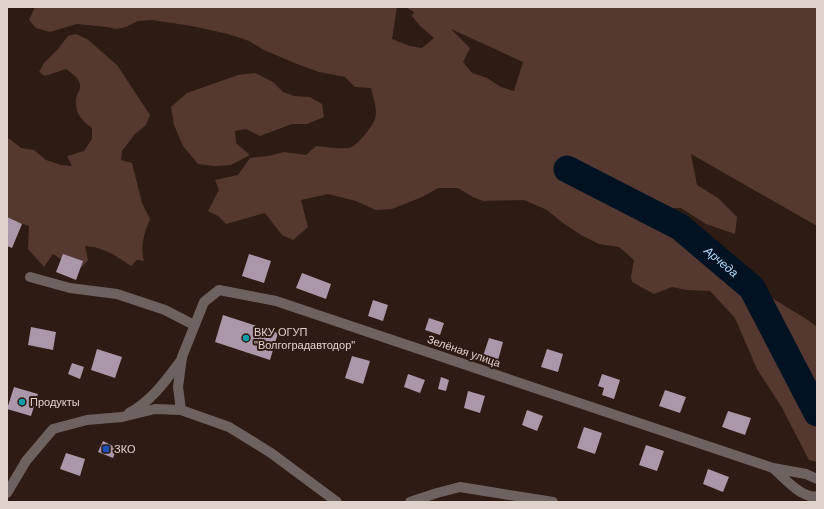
<svg xmlns="http://www.w3.org/2000/svg" width="824" height="509" font-family="Helvetica,sans-serif">
	<style>
		.green { fill: #553930; fill-rule: evenodd }
		.lines { fill: none; stroke-linecap: round; stroke-linejoin: round }
		.river { stroke: #011323; stroke-width: 27 }
		.building { fill: #aa97a9 }
		.minor { stroke: #6e6260; stroke-width: 10 }
		.culture-dot { fill: #0f9aa8; stroke: #2e1b14; stroke-width: 1.5 }
		.transit-dot { fill: #1a4fb4; stroke: #2e1b14; stroke-width: 1.5 }
		.labels { text-anchor: middle; stroke-width: 4; stroke-linejoin: round; paint-order: stroke }
		.poi-label { font-size: 11px; fill: #e0d2cd; stroke: #2e1b14; text-anchor: start }
		.street-label { font-size: 11px; fill: #e0d2cd; stroke: #2e1b14 }
		.water-label { font-size: 12px; font-style: italic; fill: #b6dbfc; stroke: #2e1b14 }
	</style>
	<rect width="100%" height="100%" fill="#2e1b14"/>
	<!-- green -->
	<path class="green" d="M35 7H397L392 39 410 46 422 48 434 38 420 26 412 16 414 12 405 7H817V226L691 154 697 185 718 198 737 217 735 234 706 224 681 208H662L688 225 703 243 714 263 808 320 817 327V462L809 460 781 406 757 369 735 318 710 291 687 290 672 287 654 294 632 282 631 277 634 260 619 247 599 244 581 235 563 223 547 210 524 200 483 201 473 197 458 188H438L422 197 392 209 376 210 356 201 328 194 301 200 308 227 293 240 282 235 265 213 226 224 218 216 208 211 219 190 215 180 238 175 250 158 268 156 284 152 306 155 316 146C327 147 338 149 348 148 356 148 372 127 375 119 378 110 373 97 371 88L355 87 345 77 319 72 297 64 264 50 249 41 228 34 192 26 152 20 138 21 126 27 116 29 107 27 77 24 50 32 36 28 29 20ZM451 29 523 62 514 91 501 87 487 78 472 73 463 62 470 48Z
		M76 34 87 39 117 65 150 115 146 125 135 134 122 151 121 160 132 163 142 203 150 219C144 234 140 246 144 261L137 260 131 266C116 256 104 247 85 246L88 260 82 267 64 261 53 254 44 267 28 249 29 226 7 219V138L11 140 21 148 34 150 46 160 61 165 72 166 67 156 84 151 92 139V128C82 121 75 114 76 100 76 95 81 90 80 85 80 78 71 73 66 69L45 76 39 72 44 63 57 50 68 36Z
		M255 73 273 82 283 92 294 96 310 97 322 104 324 117 307 124H292L260 136 246 129 235 131 236 143 250 155 231 165 214 166 198 164 183 146 174 125 171 107 187 93 238 75Z"/>
	<g class="lines">
		<!-- river -->
		<path class="river" id="s1" d="M567 169 680 227 752 288 817 413"/>
	</g>
	<!-- building -->
	<path class="building" d="M7 217 22 224 12 248 7 246Z
		M63 254 83 261 76 280 56 272Z
		M249 254 271 261 264 283 242 276Z
		M302 273 331 284 326 299 296 288Z
		M373 300 388 305 383 321 368 316Z
		M223 315 278 333 270 360 215 342Z
		M429 318 444 323 440 335 425 330Z
		M31 327 56 332 53 350 28 345Z
		M489 338 503 342 497 364 482 359Z
		M97 349 122 357 115 378 91 370Z
		M547 349 563 354 558 372 541 367Z
		M352 356 370 361 363 384 345 378Z
		M72 363 84 367 80 379 68 374Z
		M408 374 425 380 420 393 404 387Z
		M602 374 620 380 614 399 602 395 604 388 598 386Z
		M441 377 449 380 446 391 438 389Z
		M14 387 38 394 31 416 7 409Z
		M665 390 686 397 680 413 659 406Z
		M468 391 485 396 480 413 464 408Z
		M527 410 543 416 537 431 522 425Z
		M728 411 751 418 745 435 722 427Z
		M584 427 602 433 595 454 577 448Z
		M103 441 117 448 113 458 98 452Z
		M646 445 664 451 657 471 639 465Z
		M66 453 85 459 80 476 60 469Z
		M708 469 729 477 723 492 703 484Z"/>
	<g class="lines">
		<!-- minor -->
		<path class="minor" d="M30 277 70 288 117 294 165 310 194 325
			M181 410 178 387 182 357 204 302 219 290 276 301 773 468 806 474 817 479
			M129 413C152 401 167 379 182 359
			M773 468C783 477 803 500 817 496
			M7 493 26 461 53 429 87 420 122 417 155 409 181 410 229 427 271 453 337 502
			M410 502 437 493 460 487 553 502"/>
	</g>
	<!-- markers -->
	<g class="culture-dot">
		<circle cx="246" cy="338" r="4"/>
		<circle cx="22" cy="402" r="4"/>
	</g>
	<rect class="transit-dot" x="102" y="445" width="8" height="8" rx="2"/>
	<g class="labels">
		<!-- poi labels -->
		<g class="poi-label">
			<text x="254" y="336">ВКУ ОГУП<tspan x="254" dy="13">"Волгоградавтодор"</tspan></text>
			<text x="30" y="406">Продукты</text>
			<text x="114" y="453">ЗКО</text>
		</g>
		<!-- street labels -->
		<g class="street-label">
			<text transform="translate(464 351) rotate(19)" y="4">Зелёная улица</text>
		</g>
		<!-- water labels -->
		<g class="water-label">
			<text dy="4" stroke="none"><textPath href="#s1" startOffset="181">Арчеда</textPath></text>
		</g>
	</g>
	<!-- border -->
	<rect width="824" height="509" fill="none" stroke="#e0d2cd" stroke-width="16"/>
</svg>
